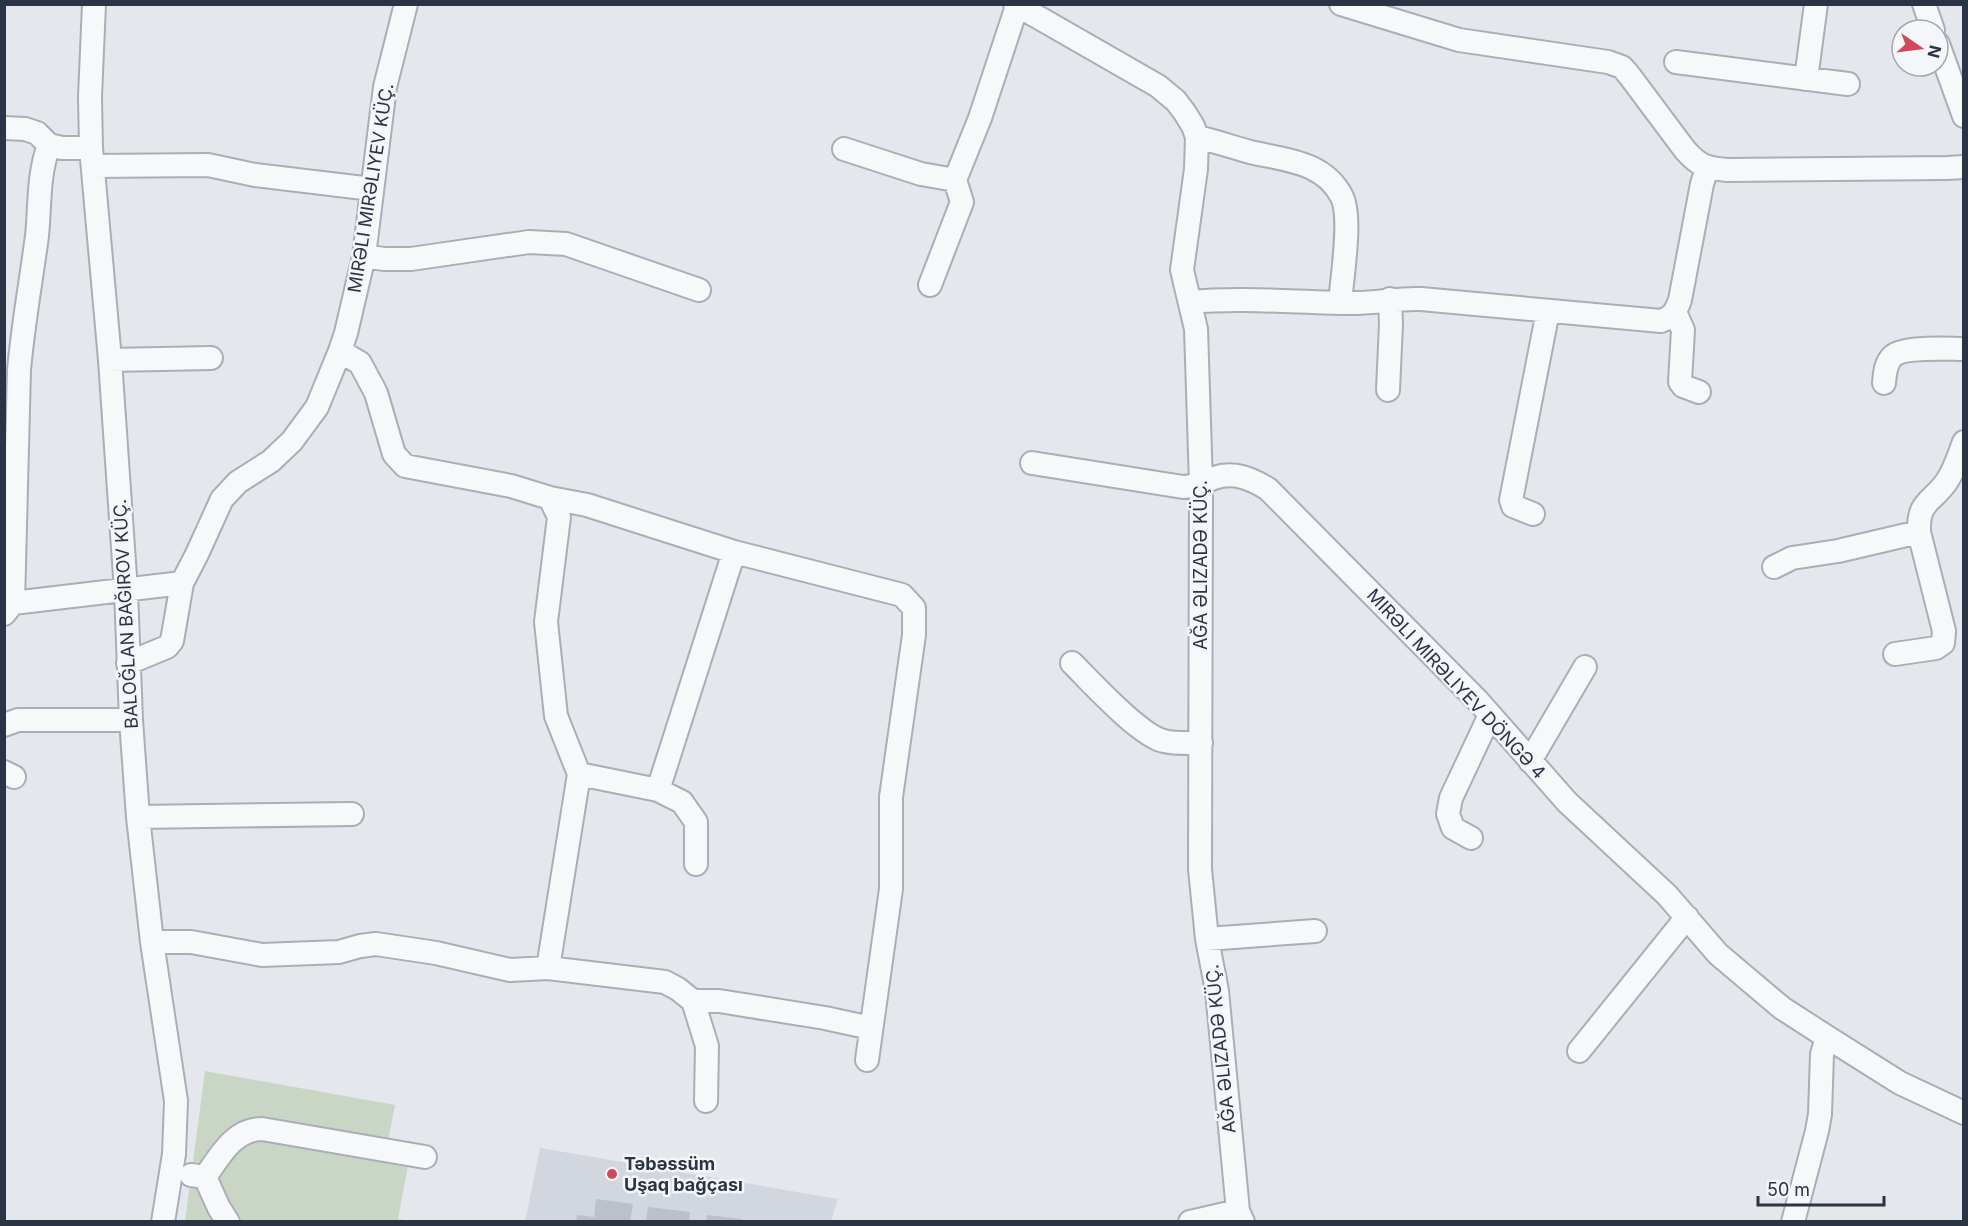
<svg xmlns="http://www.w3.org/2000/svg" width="1968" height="1226" font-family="Inter,sans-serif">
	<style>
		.built { fill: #d2d6de }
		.green { fill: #c9d6c5 }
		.building { fill: #bbc0ca }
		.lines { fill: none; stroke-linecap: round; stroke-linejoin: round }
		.minor-casing { stroke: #a9aeb7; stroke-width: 26 }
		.minor { stroke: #f7f8fa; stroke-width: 22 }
		.poi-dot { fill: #d1495b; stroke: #f4f6f9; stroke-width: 2 }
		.labels { text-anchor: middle; stroke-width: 5; stroke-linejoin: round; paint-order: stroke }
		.street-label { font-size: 18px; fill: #2b3445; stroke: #f4f6f9 }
		.poi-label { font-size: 18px; font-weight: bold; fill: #2b3445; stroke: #f4f6f9; text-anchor: start }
	</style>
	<rect width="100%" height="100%" fill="#e4e7ec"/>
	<!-- built -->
	<path class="built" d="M540 1148 838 1199 831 1221 525 1222Z"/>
	<!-- green -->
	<path class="green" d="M205 1071 395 1105 385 1156 409 1160 398 1219 410 1221 185 1222Z"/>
	<!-- building -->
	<path class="building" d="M596 1199 633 1204 630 1222H576L577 1215 594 1217Z
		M648 1207 690 1212 689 1222H646Z
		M707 1215 742 1219V1222H706Z"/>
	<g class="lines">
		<!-- minor casing -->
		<g class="minor-casing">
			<path id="minor" d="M94 4 90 97 91 148 110 360 126 591 131 720 138 817 152 942 176 1101 174 1154 163 1222
				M1015 4 1158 86 1176 101 1185 113 1193 126 1197 137 1196 169 1182 270 1196 329 1201 484 1200 869 1207 939 1217 991 1238 1211 1243 1222
				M1341 4 1459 40 1608 62 1622 67 1629 75 1685 150C1699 166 1706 168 1727 170L1947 168 1964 167
				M1924 4 1933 30
				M1938 44 1964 116
				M1676 62 1848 84
				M1806 79 1816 4
				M4 128 25 129 37 133 49 145 62 148H91
				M1197 137C1215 141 1232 147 1250 152 1284 160 1324 161 1342 197 1352 217 1342 278 1340 303
				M844 149 921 174 955 180
				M93 166 208 165 255 175 372 189
				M364 256 384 259H411L529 242 566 244 699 290
				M930 285 962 202 955 180 980 118 1017 6
				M1190 302C1245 297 1301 303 1356 303 1378 303 1399 298 1421 299L1661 321C1673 317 1676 311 1680 300L1702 184 1707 168
				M1675 312 1683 330 1680 382 1683 386 1699 392
				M340 351 360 363 376 393 394 454 405 466 511 486 550 498 559 517 546 622 556 716 579 774 548 968
				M110 360 211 358
				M1884 383C1885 374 1885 363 1893 356 1904 346 1947 349 1964 349
				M1388 390 1391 324 1390 299
				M1032 463 1183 487C1195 487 1203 482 1214 478 1234 471 1252 479 1268 489L1478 701 1567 802 1667 895 1718 954 1782 1008 1827 1037 1900 1083 1964 1113
				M550 498 587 505 734 552 902 595 914 608V635L891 797V889L867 1060
				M1533 514 1513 506 1511 500 1548 311
				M1774 567 1792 558 1838 551 1919 532
				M13 603 19 370C23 325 31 281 37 236 40 206 38 174 49 145
				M4 614 13 603 182 583 197 554 222 499 238 482 271 461 292 441 317 407 340 351 346 333 364 256 385 87 406 4
				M1895 654 1936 648 1943 643 1944 631 1919 532C1918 500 1932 503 1947 481 1955 469 1959 455 1964 442
				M128 663 167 647 172 641 182 583
				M1072 663C1091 682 1140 736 1164 741 1175 744 1189 743 1201 743
				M4 725 18 720H131
				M1530 761 1585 667
				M4 772 14 777
				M579 774 658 790 682 802 696 822V864
				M658 790 734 552
				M138 817 352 814
				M1471 838 1453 828 1448 814 1451 798 1490 715
				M1207 939 1315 931
				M152 942H191L262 955 339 952 360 946 376 944 436 953 510 970 548 968 665 982 678 989 693 1001H719L825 1018 871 1028
				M693 1001 707 1046 706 1101
				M1579 1051 1687 917
				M191 1175 205 1177 219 1208 228 1222
				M205 1177C220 1156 234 1129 262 1129L425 1157
				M1190 1222 1238 1211
				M1793 1222 1817 1131 1820 1114 1822 1054 1827 1037"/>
		</g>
		<!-- minor -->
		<use href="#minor" class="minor"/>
	</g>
	<!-- markers -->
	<circle class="poi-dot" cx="612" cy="1174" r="6"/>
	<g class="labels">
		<!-- street labels -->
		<g class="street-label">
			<text transform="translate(371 188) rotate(-81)" y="6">MIRƏLI MIRƏLIYEV KÜÇ.</text>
			<text transform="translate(1201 565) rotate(-90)" y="6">AĞA ƏLIZADƏ KÜÇ.</text>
			<text transform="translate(126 614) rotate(-93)" y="6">BALOĞLAN BAĞIROV KÜÇ.</text>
			<text transform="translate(1456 684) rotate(47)" y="6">MIRƏLI MIRƏLIYEV DÖNGƏ 4</text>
			<text transform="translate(1221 1049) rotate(-96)" y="6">AĞA ƏLIZADƏ KÜÇ.</text>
		</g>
		<!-- poi labels -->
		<g class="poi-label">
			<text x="624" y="1170">Təbəssüm<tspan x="624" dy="21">Uşaq bağçası</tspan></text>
		</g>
	</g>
	<!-- border -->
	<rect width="1968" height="1226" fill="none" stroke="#2b3445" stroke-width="12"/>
	<!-- north arrow -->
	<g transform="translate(1920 48) rotate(104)"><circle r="28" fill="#f4f6f9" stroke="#a4a8b1" stroke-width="1.5"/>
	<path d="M0-4.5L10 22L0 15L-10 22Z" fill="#d1495b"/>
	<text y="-9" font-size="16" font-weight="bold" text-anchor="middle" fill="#2b3445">N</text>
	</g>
	<!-- scale -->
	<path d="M1758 1196v9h126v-9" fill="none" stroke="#2b3445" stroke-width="3"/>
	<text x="1767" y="1196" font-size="18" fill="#2b3445" stroke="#f4f6f9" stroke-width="4.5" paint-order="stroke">50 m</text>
</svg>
